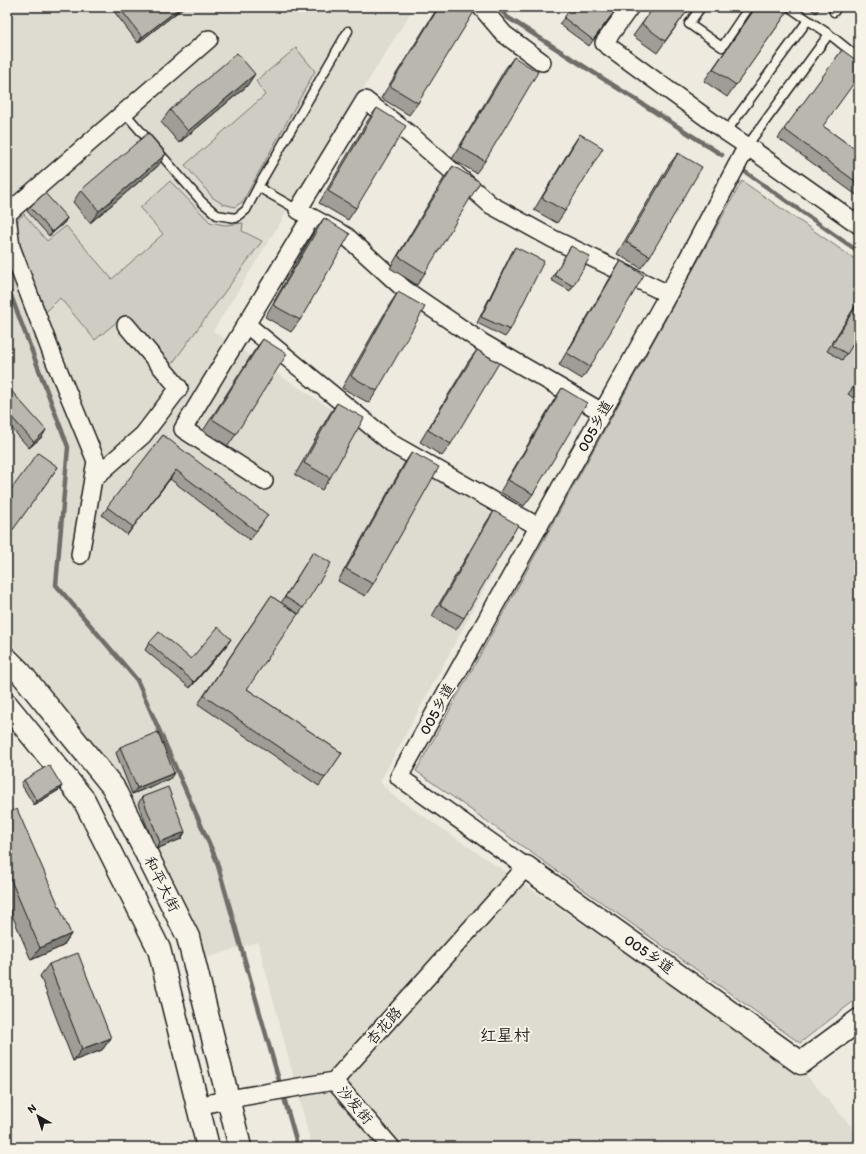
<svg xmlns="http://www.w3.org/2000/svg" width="866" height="1154" font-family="Itim,'LXGW WenKai TC',sans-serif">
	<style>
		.built { fill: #dedbd1 }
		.green { fill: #cfccc3; stroke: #767470 }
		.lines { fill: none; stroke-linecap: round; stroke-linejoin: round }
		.stream { stroke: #6f6d69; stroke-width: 4.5 }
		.lane-casing { stroke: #1c1c1c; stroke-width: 11 }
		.street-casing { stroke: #1c1c1c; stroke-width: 20 }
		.secondary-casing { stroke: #1c1c1c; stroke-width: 25 }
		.highway-casing { stroke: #1c1c1c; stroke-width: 25 }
		.lane { stroke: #f7f3e8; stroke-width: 8 }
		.street { stroke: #f7f3e8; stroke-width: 17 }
		.secondary { stroke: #f7f3e8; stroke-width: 22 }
		.highway { stroke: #f7f3e8; stroke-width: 22 }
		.wall { fill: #a09d96; stroke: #1c1c1c }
		.shaded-wall { fill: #82807a; stroke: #1c1c1c }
		.building { fill: #bab7af; stroke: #1c1c1c }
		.labels { text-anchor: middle; stroke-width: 4; stroke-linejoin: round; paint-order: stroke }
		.street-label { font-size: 15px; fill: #1c1c1c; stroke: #f7f3e8 }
		.quarter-label { font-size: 17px; fill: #1c1c1c; stroke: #f7f3e8 }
	</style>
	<rect width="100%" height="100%" fill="#eeeae0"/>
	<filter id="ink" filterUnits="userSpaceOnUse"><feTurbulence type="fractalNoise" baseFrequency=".025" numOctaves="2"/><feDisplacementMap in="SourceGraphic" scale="8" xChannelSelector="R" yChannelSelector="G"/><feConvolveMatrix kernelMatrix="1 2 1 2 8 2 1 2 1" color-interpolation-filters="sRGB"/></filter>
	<g filter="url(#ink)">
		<!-- built -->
		<path class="built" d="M7 7H414L213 331 516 530 380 782 395 797 806 1075 859 1135V1147H312L258 942 205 958 87 735 7 637Z"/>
		<!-- green -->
		<path class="green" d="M296 48 315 71 243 201 235 207 223 204 213 198 185 165 265 95 256 81Z
			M170 181 210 222 225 225 243 223 242 231 262 241 169 368 125 315 95 340 60 298 44 314 17 244 18 219 24 214 47 241 66 226 112 279 163 234 140 208Z
			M742 181 859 262V997L800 1043 416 771Z"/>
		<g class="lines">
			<!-- stream -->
			<path class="stream" d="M499 7 507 17 722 155
				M741 169 859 252
				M7 285 68 447 56 585 137 680 216 859 298 1147"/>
			<!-- lane casing -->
			<g class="lane-casing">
				<path id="lane" d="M701 7 689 24 722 47 749 7
					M789 7 808 20
					M834 12 837 7
					M829 34 859 58
					M124 112 202 202 217 215 236 218 246 210 258 187
					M726 132 808 20 829 34 747 146
					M298 210 258 187 348 31"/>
			</g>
			<!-- street casing -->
			<g class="street-casing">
				<path id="street" d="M481 7 504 34 542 62
					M630 7 604 43 726 132 747 146 859 225
					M7 214 209 39
					M7 216 11 247 53 357 96 461 80 555
					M246 324 394 445 539 527
					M602 412 483 343 404 289 346 236 298 210 365 100 413 137 491 205 553 239 668 294
					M93 479 143 435 179 388 126 325
					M264 481 183 429 311 217
					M334 1081 391 1147
					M198 1106 229 1099 334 1081 526 867 399 777 685 264 747 146"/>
			</g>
			<!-- secondary casing -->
			<g class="secondary-casing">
				<path id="secondary" d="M526 867 801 1063 859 1020"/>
			</g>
			<!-- highway casing -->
			<g class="highway-casing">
				<path id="highway" d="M7 659 20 672 113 787 188 937 240 1147
					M7 705 84 800 159 949 208 1147"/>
			</g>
			<!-- lane -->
			<use href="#lane" class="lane"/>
			<!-- street -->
			<use href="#street" class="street"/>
			<!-- secondary -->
			<use href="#secondary" class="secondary"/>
			<!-- highway -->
			<use href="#highway" class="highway"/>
		</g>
		<!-- wall -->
		<path class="wall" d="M115 7H184L138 43 113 10Z
			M438 7H467L418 103 409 115 381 98Z
			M576 7H608L614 12 589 46 559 24 564 18 573 11Z
			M654 7H690L657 53 633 36Z
			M756 7H791L727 97 704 81Z
			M808 7H820L816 13Z
			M842 50 823 126 859 152V197L778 138Z
			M514 57 485 161 476 173 452 159 505 69Z
			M247 86 179 143 161 122 170 110Z
			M377 108 356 208 348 220 319 203 368 120Z
			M580 134 565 211 557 223 534 210 572 146Z
			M678 153 650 256 641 268 617 254 669 165Z
			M158 166 90 223 73 202 81 190Z
			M453 166 425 273 417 285 390 268 444 178Z
			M30 207 67 218 64 223 49 236 27 211Z
			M324 218 300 320 291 332 265 317 315 230Z
			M571 246 573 286 570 291 551 280Z
			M515 247 510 330 505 337 477 323 511 254Z
			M621 261 590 367 582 379 559 365 613 273Z
			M398 292 377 391 369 403 342 388 390 304Z
			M859 300V334L842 360 827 351Z
			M263 339 236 434 228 446 203 431 254 351Z
			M477 350 451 444 442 456 420 442 468 362Z
			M859 380V402L848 394Z
			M7 386 42 437 29 448 7 423Z
			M562 388 533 494 524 506 500 492 554 400Z
			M337 403 330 478 322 490 295 475 329 415Z
			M163 435 262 524 250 540 170 479 127 535 102 515Z
			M412 452 373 584 365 596 338 581 404 464Z
			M58 467 7 537V495Z
			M494 511 464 618 456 630 432 616 486 523Z
			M313 552 303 608 299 614 284 605 247 689 342 753 319 786 198 704 271 596 281 603Z
			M149 643 191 659 227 645 190 688 145 650Z
			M120 747 170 779 132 794 116 753Z
			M24 780 62 786 59 790 34 805 21 784Z
			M142 797 185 832 181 839 156 849 138 804Z
			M7 813 71 934 63 946 31 960 7 903Z
			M49 964 111 1038 102 1050 73 1061 40 976Z"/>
		<!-- shaded-wall -->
		<path class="shaded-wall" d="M181 7H184L138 43 142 37Z
			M255 74 247 86 179 143 188 131Z
			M166 154 158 166 90 223 99 211Z
			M67 218 64 223 49 236 52 232Z
			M46 430 42 437 29 448 34 442Z
			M176 470 170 479 127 535 133 527Z
			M231 639 227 645 190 688 194 682Z
			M174 773 170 779 132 794 137 788Z
			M62 786 59 790 34 805 37 801Z
			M185 832 181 839 156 849 160 842Z
			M71 934 63 946 31 960 40 948Z
			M111 1038 102 1050 73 1061 82 1049Z"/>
		<!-- building -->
		<path class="building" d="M119 7H181L142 37Z
			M439 7H467L474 12 418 103 390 86Z
			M576 7H607L614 12 593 40 564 18 570 9 573 11Z
			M654 7H690L665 41 642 24Z
			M756 7H791L736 85 713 69Z
			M842 50 859 62V76L823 126 859 152V184L784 129Z
			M237 53 255 74 188 131 170 110Z
			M514 57 538 72 485 161 460 147Z
			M377 108 406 126 356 208 328 191Z
			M148 133 166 154 99 211 81 190Z
			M580 134 603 148 565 211 542 198Z
			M678 153 702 167 650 256 626 242Z
			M453 166 480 182 425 273 398 256Z
			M45 193 67 218 52 232 30 207Z
			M324 218 350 234 300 320 273 305Z
			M571 246 590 257 573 286 554 275Z
			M515 247 544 261 510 330 481 317Z
			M621 261 644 275 590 367 567 353Z
			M398 292 425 307 377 391 351 376Z
			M859 301V334L847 354 832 345Z
			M263 339 287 354 236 434 212 419Z
			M477 350 499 363 451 444 428 430Z
			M859 380V392L853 387Z
			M7 386 46 430 34 442 7 412Z
			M562 388 587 403 533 494 508 480Z
			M337 403 364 418 330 478 304 463Z
			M163 435 268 515 256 531 176 470 133 527 107 507Z
			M412 452 439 467 373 584 346 569Z
			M38 453 58 467 12 531 7 528V495Z
			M494 511 518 525 464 618 440 605Z
			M313 552 331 563 303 608 285 597Z
			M271 596 298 614 247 689 342 753 325 778 204 696Z
			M218 627 231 639 194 682 149 643 159 632 191 659Z
			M158 732 174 773 137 788 120 747Z
			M49 765 62 786 37 801 24 780Z
			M168 787 185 832 160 842 142 797Z
			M17 809 71 934 40 948 7 871V813Z
			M78 953 111 1038 82 1049 49 964Z"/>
	</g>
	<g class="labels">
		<!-- street labels -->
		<g class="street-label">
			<text transform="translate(595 426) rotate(-61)" y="5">005乡道</text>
			<text transform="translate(437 709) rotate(-61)" y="5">005乡道</text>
			<text transform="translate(162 884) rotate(63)" y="5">和平大街</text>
			<text transform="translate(649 954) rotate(35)" y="5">005乡道</text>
			<text transform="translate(384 1026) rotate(-48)" y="5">杏花路</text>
			<text transform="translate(355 1105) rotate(49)" y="5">沙发街</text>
		</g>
		<!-- quarter labels -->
		<g class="quarter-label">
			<text x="505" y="1041">红星村</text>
		</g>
	</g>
	<!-- margin -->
	<rect width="866" height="1154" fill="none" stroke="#f7f3e8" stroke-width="24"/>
	<rect x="12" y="12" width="842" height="1130" fill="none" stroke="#1c1c1c" stroke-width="1.5" filter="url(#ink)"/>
	<!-- north arrow -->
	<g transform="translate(38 1116) rotate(321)" stroke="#f7f3e8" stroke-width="3" paint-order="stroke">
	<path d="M0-3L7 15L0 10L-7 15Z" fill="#1c1c1c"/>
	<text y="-6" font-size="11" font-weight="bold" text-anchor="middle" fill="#1c1c1c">N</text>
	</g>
</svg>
